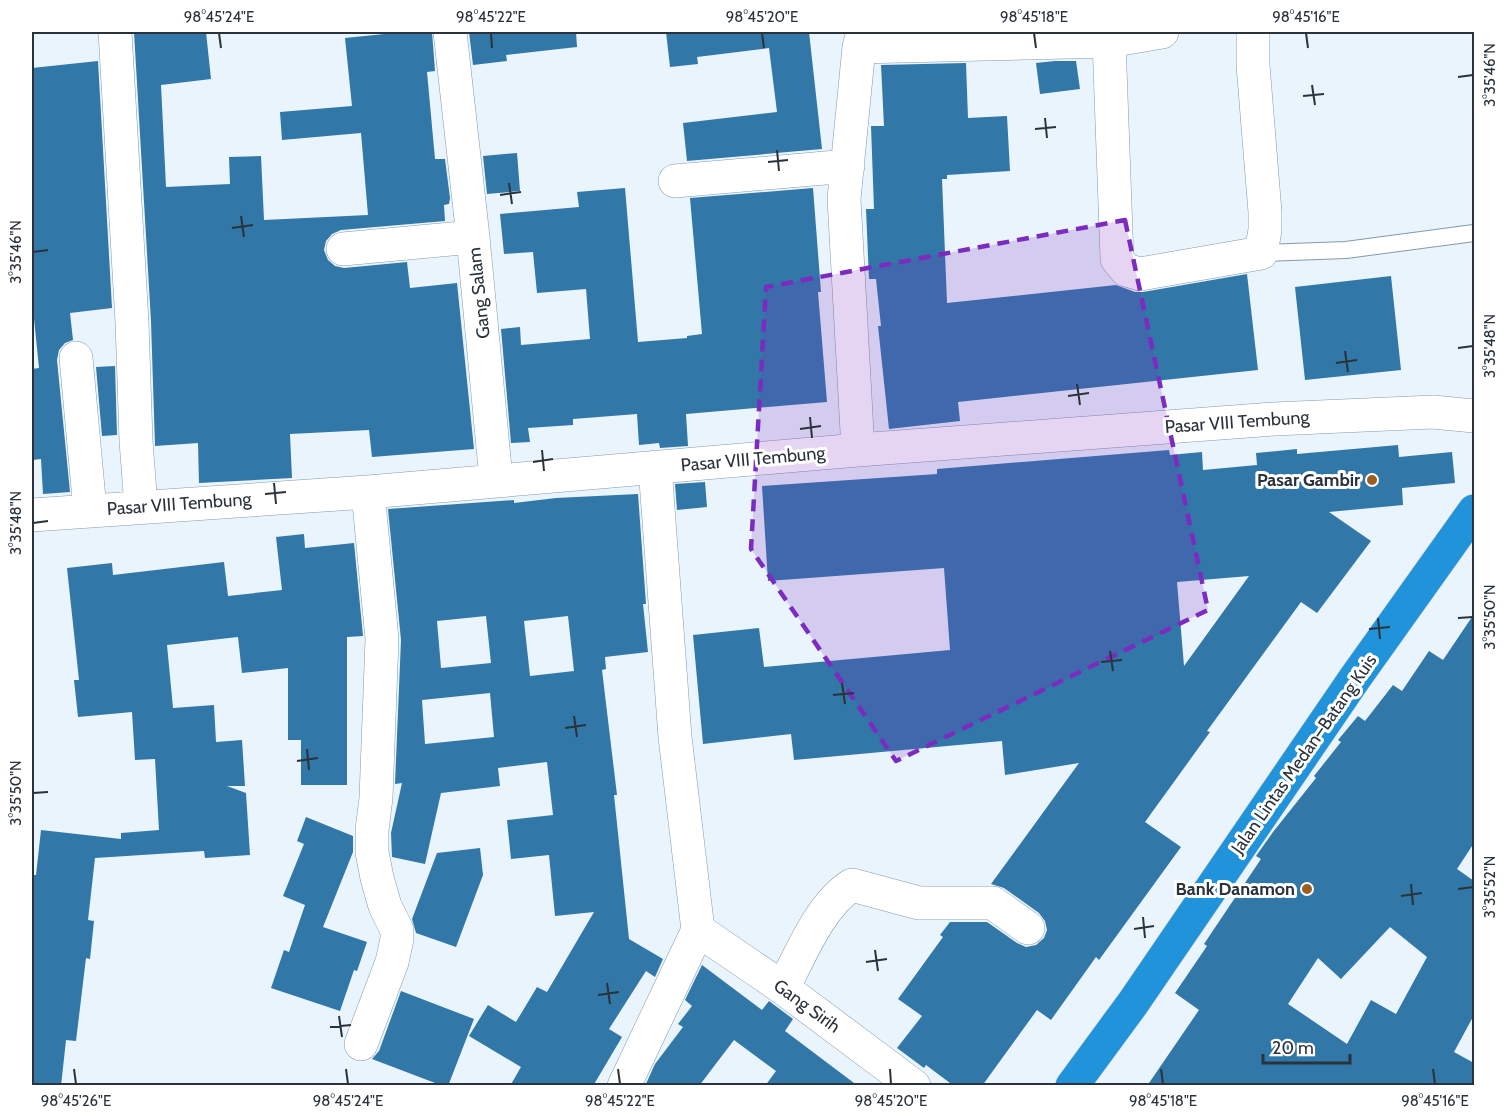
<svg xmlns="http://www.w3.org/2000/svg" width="1506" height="1117" font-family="Cabin,sans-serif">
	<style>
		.building { fill: #3177a8; fill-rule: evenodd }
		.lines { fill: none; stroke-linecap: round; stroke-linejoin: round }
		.lane-casing { stroke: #849aad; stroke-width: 18 }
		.street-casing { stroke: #849aad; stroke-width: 34 }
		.highway-casing { stroke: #d0d2d4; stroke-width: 34 }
		.lane { stroke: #fff; stroke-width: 16 }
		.street { stroke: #fff; stroke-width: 33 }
		.highway { stroke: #2193da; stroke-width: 33 }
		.marked { fill: #7b2cbf; fill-opacity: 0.2; stroke: #7b2cbf; stroke-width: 4.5; stroke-dasharray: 12 8; stroke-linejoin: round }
		.ticks { fill: none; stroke: #2a333b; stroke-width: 2 }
		.poi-dot { fill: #9b6021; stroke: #fff; stroke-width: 2 }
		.labels { text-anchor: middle; stroke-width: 6; stroke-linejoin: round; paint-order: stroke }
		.street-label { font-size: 18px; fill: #2a333b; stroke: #fff }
		.poi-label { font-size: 18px; font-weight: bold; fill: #2a333b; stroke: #fff; text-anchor: end }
		.neatline { fill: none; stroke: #2a333b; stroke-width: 2 }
		.ticks-label { font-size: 15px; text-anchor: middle; fill: #2a333b }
	</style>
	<rect width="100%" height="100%" fill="#eaf4fc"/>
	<!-- building -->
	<path class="building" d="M134 32H206L211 79 161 85 166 187 230 184 229 157 261 156 264 220 368 215 361 133 282 140 280 112 352 106 345 38 404 32H432L435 71 427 72 435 159H445L450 198 449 204 444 205 445 221 341 230 332 234 326 241 324 250 328 260 335 266 344 268 407 262 410 288 457 283 474 449 372 457 369 430 290 434 292 478 199 483 198 443 155 446 151 321Z
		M469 32H576L577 47 506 55 507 61 473 65Z
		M666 32H809L822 149 687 161 683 123 777 112 769 48 697 57 698 64 670 67Z
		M98 61 112 308 70 313 73 340 65 343 59 350 57 360 70 492 43 494 41 459 32 460V369L39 368 32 299V68Z
		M1055 61H1076L1080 89 1040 94 1036 63Z
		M966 63 968 118 1007 116 1010 171 947 175V179H942L947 303 1116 285 1135 292H1143L1247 274 1258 370 958 402 960 421 889 429 878 326H881L876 279H869L866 209H874L871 126H884L881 65Z
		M517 153 520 191 487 194 483 156Z
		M625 188 638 342 687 338V336L702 334 690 198 813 188 821 292H818L827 402 686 414 688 446 660 448 659 443 639 445 637 414 573 419V425L528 428 530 442 511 443 501 329 520 327 521 345 590 339 586 289 537 293 533 252 504 254 500 214 579 207 577 192Z
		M1391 276 1401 370 1305 380 1295 287Z
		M115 366 117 435 102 436 96 367Z
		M1398 445 1399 457 1452 452 1455 483 1402 488 1403 505 1329 512 1371 541 1317 613 1301 602 1207 731 1210 732 1145 822 1181 847 1099 960 1096 957 1051 1020 1037 1010 982 1086H954L926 1065 924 1068 897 1048 922 1016 898 999 943 937 940 935 950 922H987L1017 943 1026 947 1036 945 1044 938 1047 930 1045 921 1039 913 1004 888 991 884 1079 763 1005 775 1002 741 794 760 791 734 703 744 693 635 759 628 764 667 950 650 944 568 768 581 762 486 937 474V469L1169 450 1170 455 1202 452 1203 470 1257 465 1256 453 1297 449V454ZM1249 576 1184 666 1177 582Z
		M705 482 707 507 677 510 675 484Z
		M638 494 646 604H643L648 652 605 657 606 669 602 670 617 795H614L629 939 663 959 655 977 646 971 609 1029 622 1037 593 1086H510L521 1067 469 1036 488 1005 516 1022 537 987 547 992 594 912 555 916 549 855 511 859 507 820 553 815 547 762 498 768 500 786 441 793 425 864 392 857 391 833 402 783 395 784 401 640 388 509 514 500V503L556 498ZM486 616 491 663 441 668 437 621ZM568 616 574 671 530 676 524 621ZM490 693 494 737 425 744 422 700Z
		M304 534 305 548 354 543 363 636 347 637V785H301V740H288V668L242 673 238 637 167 645 173 708 214 705 216 742 242 740 245 786H227L246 793 250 855 205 858 204 851 95 858 88 920 94 921 90 959 86 958 76 1041 66 1040 61 1086H32V875H36L41 830 121 839V833L159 830 155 759 135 760 132 712 78 717 74 680H79L67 568 112 563 113 575 224 562 228 596 282 590 276 537Z
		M1474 614V843L1457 869 1474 881V1015L1454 1052 1474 1063V1086H1147L1199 1010 1175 993 1207 946 1204 944 1261 859 1256 856 1273 832 1316 778 1314 776 1341 742 1338 740 1358 716 1365 721 1393 685 1402 691 1429 651 1443 660ZM1390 927 1427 957 1396 1014 1371 1000 1347 1044 1288 1004 1318 958 1341 979Z
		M306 817 353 836V852L323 927 367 942 357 971 354 970 340 1011 271 988 284 950 289 952 305 905 283 896 304 844 297 841Z
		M480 848 483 875 456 947 416 933 412 919 437 853Z
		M702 965 762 1010 769 1001 793 1019 785 1031 858 1086H765L776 1071 734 1040 699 1086H645L655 1064 683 1027 678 1024 692 1006 685 1000Z
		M401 991 474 1019 448 1086H443L372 1059 379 1051Z"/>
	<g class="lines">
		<!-- lane casing -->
		<g class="lane-casing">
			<path id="lane" d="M1261 253 1346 250 1474 233"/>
		</g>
		<!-- street casing -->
		<g class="street-casing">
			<path id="street" d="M115 32 132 322 136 441 141 506
				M450 32 473 237 496 479
				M1109 41 1117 259 1126 270 1140 274 1261 253 1265 230V212L1253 65V32
				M859 47 1109 41 1162 32
				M675 181 848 166
				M343 249 473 237
				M76 358 90 510
				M858 450 844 199 859 47 863 32
				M32 515 368 492 858 450 1274 419 1433 412 1474 416
				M698 930 783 988 914 1086
				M783 988C801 954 820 905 852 885L919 903H993L1028 928
				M361 1044 392 962 397 939V930L385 906 377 878 372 852V830L376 798 382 639 368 492
				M624 1086 698 930 675 737 655 467"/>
		</g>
		<!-- highway casing -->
		<g class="highway-casing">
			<path id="highway" d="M1072 1086 1133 1003 1355 678 1474 511"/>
		</g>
		<!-- lane -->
		<use href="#lane" class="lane"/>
		<!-- street -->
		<use href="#street" class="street"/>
		<!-- highway -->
		<use href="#highway" class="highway"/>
	</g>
	<!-- marked area -->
	<path class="marked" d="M1125 220 1208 610 896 761 751 549 766 287Z"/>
	<!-- ticks -->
	<path class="ticks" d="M219 33 221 48M491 33 492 48M762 33 764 48M1034 33 1036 48M1306 33 1308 48M1458 77 1473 75M1312 85 1315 105M1303 96 1324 94M1045 118 1047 138M1035 129 1056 127M777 150 779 171M768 162 788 160M509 183 512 204M500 195 521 192M241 216 244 237M232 228 253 225M33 252 48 250M1458 348 1473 346M1345 351 1348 372M1336 363 1357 360M1077 384 1080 405M1068 396 1089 393M810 417 812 438M800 429 821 426M542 450 544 471M533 462 553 459M274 483 276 504M265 494 286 492M33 523 48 521M1378 618 1380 639M1458 618 1473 617M1369 629 1390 627M1110 651 1113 671M1101 662 1122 660M842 683 845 704M833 695 854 693M574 716 577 737M565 728 586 725M307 749 309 770M297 761 318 758M33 793 48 792M1411 884 1413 905M1458 889 1473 887M1401 896 1422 893M1143 917 1145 938M1134 929 1154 926M875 950 878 971M866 962 887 959M607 983 610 1004M598 995 619 992M339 1016 342 1037M330 1027 351 1025M74 1069 76 1084M346 1069 348 1084M618 1069 620 1084M890 1069 891 1084M1161 1069 1163 1084M1433 1069 1435 1084"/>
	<!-- markers -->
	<g class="poi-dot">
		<circle cx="1372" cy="480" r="6"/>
		<circle cx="1307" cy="889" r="6"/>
	</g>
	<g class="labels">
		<!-- street labels -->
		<g class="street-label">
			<text transform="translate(479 293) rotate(-96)" y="6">Gang Salam</text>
			<text transform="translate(1237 422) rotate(-4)" y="6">Pasar VIII Tembung</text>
			<text transform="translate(753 459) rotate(-5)" y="6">Pasar VIII Tembung</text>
			<text transform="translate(179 504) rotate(-4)" y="6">Pasar VIII Tembung</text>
			<text transform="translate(1304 754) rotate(-55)" y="6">Jalan Lintas Medan–Batang Kuis</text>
			<text transform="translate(807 1006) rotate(36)" y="6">Gang Sirih</text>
		</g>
		<!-- poi labels -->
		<g class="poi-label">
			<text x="1360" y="486">Pasar Gambir</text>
			<text x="1295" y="895">Bank Danamon</text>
		</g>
	</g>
	<!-- border -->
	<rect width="1506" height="1117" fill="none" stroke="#ffffff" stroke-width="66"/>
	<!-- scale -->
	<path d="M1263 1054v9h87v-9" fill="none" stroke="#2a333b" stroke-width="3"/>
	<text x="1272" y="1054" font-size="18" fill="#2a333b" stroke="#ffffff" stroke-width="4.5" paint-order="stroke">20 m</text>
	<rect x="33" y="33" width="1440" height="1051" class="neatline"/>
	<g class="ticks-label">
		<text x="219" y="22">98°45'24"E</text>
		<text x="491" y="22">98°45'22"E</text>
		<text x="762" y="22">98°45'20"E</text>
		<text x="1034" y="22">98°45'18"E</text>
		<text x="1306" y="22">98°45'16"E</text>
		<text transform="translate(1490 75) rotate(-90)" y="5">3°35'46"N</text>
		<text transform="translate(16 252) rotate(-90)" y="5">3°35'46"N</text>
		<text transform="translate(1490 346) rotate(-90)" y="5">3°35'48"N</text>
		<text transform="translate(16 523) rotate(-90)" y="5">3°35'48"N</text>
		<text transform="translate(1490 617) rotate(-90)" y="5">3°35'50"N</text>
		<text transform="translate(16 793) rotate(-90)" y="5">3°35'50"N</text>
		<text transform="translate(1490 887) rotate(-90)" y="5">3°35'52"N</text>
		<text x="76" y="1106">98°45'26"E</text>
		<text x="348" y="1106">98°45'24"E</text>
		<text x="620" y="1106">98°45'22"E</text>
		<text x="891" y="1106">98°45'20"E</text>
		<text x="1163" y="1106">98°45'18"E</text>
		<text x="1435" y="1106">98°45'16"E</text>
	</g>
</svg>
